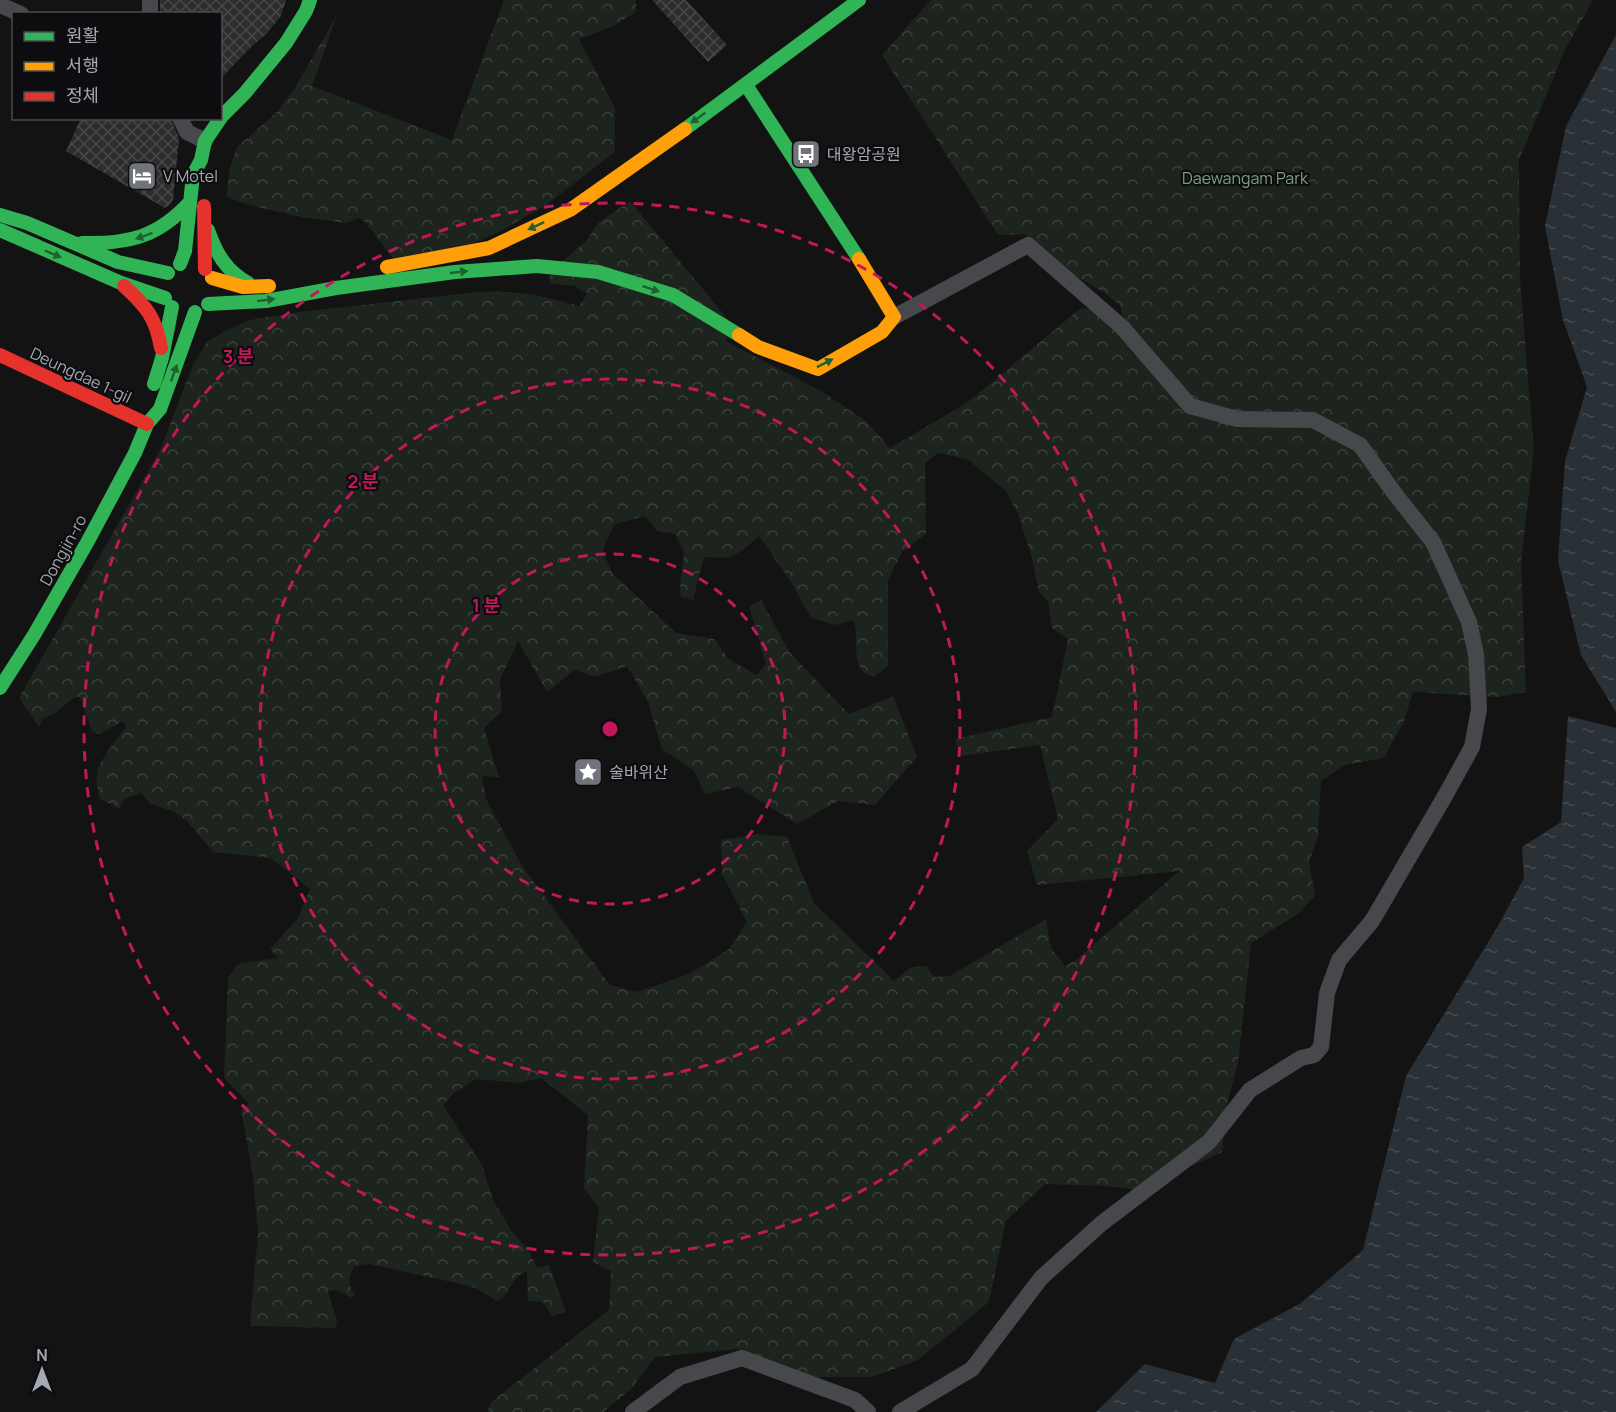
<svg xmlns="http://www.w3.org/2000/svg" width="1616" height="1412" font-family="Manrope,'Noto Sans KR',sans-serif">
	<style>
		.park { fill: url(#park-crowns); fill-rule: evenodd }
		.water { fill: url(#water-ripples) }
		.building { fill: url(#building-cross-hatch) }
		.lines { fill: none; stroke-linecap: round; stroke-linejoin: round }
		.street { stroke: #47484c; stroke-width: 16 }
		.fast { stroke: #30b455; stroke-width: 14 }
		.slow { stroke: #ff9f0a; stroke-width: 14 }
		.jam { stroke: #e5322d; stroke-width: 14 }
		.oneway { fill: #1e6032 }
		.ring { fill: none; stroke: #c2185b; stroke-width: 3; stroke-dasharray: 10 8 }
		.labels { text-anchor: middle; stroke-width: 4.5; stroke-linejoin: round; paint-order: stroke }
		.poi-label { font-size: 16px; fill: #a3a9b4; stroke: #0d0d0f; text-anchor: start }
		.park-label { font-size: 16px; fill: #7aa07c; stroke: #0d0d0f }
		.street-label { font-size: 16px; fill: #a3a9b4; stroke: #0d0d0f }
		.centre { fill: #c2185b; stroke: #0d0d0f; stroke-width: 3 }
		.ring-label { font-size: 18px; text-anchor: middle; font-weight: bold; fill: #c2185b; stroke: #0d0d0f; stroke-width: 4.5; stroke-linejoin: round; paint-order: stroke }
	</style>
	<defs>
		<pattern id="park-crowns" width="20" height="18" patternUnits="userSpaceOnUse" patternTransform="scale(1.5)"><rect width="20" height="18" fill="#1d231d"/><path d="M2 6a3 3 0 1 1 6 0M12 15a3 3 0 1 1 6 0" fill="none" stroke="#3b403b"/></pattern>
		<pattern id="water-ripples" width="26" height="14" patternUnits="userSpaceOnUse" patternTransform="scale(1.5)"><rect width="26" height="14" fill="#293036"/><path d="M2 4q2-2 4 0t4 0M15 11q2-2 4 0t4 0" fill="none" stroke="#454b51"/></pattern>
		<pattern id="building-cross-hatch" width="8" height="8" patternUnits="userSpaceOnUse" patternTransform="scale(1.5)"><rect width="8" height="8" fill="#2d2d2e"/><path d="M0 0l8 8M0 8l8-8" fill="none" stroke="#48494a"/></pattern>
	</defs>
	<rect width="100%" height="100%" fill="#131313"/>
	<!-- park -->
	<path class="park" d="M504 0H636V12L611 27 579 39 615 108V152L546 205 499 232 450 254 396 262 365 222 359 218 346 223 301 217 249 205 226 197 230 167 237 147 277 112 296 86 337 15 312 86 452 140Z
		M931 0H1593L1565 50 1519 160 1520 279 1534 450 1521 562 1526 692 1497 697 1413 692 1404 721 1384 758 1345 765 1321 781 1318 836 1309 862 1315 896 1298 914 1251 943 1238 1063 1227 1104 1222 1152 1138 1190 1106 1186 1045 1184 1006 1221 989 1302 918 1360 872 1377H804L738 1349 655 1357 631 1389 603 1412H488L490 1403 609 1310 611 1271 593 1262 599 1207 584 1189 588 1115 541 1078 520 1083 476 1079 454 1093 443 1105 482 1165 493 1200 512 1232 529 1251 537 1268 549 1265 566 1312 552 1316 543 1302 528 1301 527 1271 517 1277 503 1298 497 1301 476 1288 461 1284 369 1264 354 1266C349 1276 347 1285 355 1294L352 1298 337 1290 328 1291 337 1321 335 1328 250 1326 258 1232 252 1169 241 1110 249 1104 224 1078 228 977 240 963 278 958 270 949 298 918 310 889 271 858 213 852 186 820 175 812 151 804 141 793 124 799 119 809 99 798C98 790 95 776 98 768 100 762 122 730 126 727L123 721 100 734 92 732 80 697H75L55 713 42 719 39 727 19 698 160 450 193 365 207 342 225 331 250 320 299 312 477 292C516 290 541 295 579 306L587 294 575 286 551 284 548 278 562 262 587 240 598 223 630 201 731 323 726 341 821 391 866 421 890 448 968 402 1081 308 1105 311 1135 357 1119 304 1100 290 1064 270 1025 234 998 235 882 55ZM938 453 967 459 1006 491 1018 514 1032 558 1039 592 1048 601 1052 628 1068 639 1052 717 955 739 960 756 1040 745 1058 819 1027 851 1037 885 1179 871 1076 960 1065 966 1051 948 1046 919 950 976 934 977 926 966 911 967 894 981 814 903 787 837 758 834 721 840 722 874 747 922 729 949 689 974 637 992 610 985 522 866 486 799 482 776 499 777 484 728 502 711 500 680 518 641 547 692 575 670 595 677 627 666 648 702 662 749 694 771 705 794 738 787 797 824 838 801 875 805 917 757 893 696 849 714 790 653 761 600 749 606 766 664 756 675 729 659 714 639 676 633 612 573 602 550 615 524 645 516 657 531 675 534 684 552 680 587 681 597 693 600 704 557 730 558 744 549 759 536 791 582 811 618 835 625 853 620C861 639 847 670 874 677L888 666V580L902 552 926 534 925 463Z"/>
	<!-- water -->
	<path class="water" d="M1616 35V712L1581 655 1558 561 1565 461 1587 387 1563 320 1545 226 1566 126Z
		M1568 716 1616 728V1412H1096L1145 1364 1215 1383 1234 1339 1301 1303 1363 1250 1406 1076 1498 926 1524 878 1522 847 1561 822Z"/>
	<!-- building -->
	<path class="building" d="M160 0H286L281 16 266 34 252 46 220 79V14H160Z
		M652 0H686L727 45 708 62Z
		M81 118H170L179 138 173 200 169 205 165 208 66 151Z"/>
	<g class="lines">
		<!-- street -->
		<path class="street" d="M0 5 21 14
			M150 14V0
			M180 118 187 132 205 141
			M894 317 1028 245 1122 327 1190 406 1237 419 1313 420 1360 445 1395 494 1433 542 1469 622 1476 654 1479 709 1472 747 1445 796 1372 921 1339 960 1327 993 1321 1047 1314 1055 1301 1058 1250 1090 1209 1142 1102 1223 1041 1278 972 1369 900 1412
			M633 1412 680 1377 742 1358 855 1400 868 1412"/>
		<!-- fast -->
		<path class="fast" d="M746 85 859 259
			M685 129 859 0
			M0 215 27 223 118 262 168 273
			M0 230 121 283 165 298
			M208 230C216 253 226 271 248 283
			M82 243C129 244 158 237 190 202
			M180 264 185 251 193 175 201 160 205 141 222 116 245 93 286 43 306 11 310 0
			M208 304 266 301 336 288 455 272 537 266 598 272 673 295 739 335
			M154 384 162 358 172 307
			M0 688 34 635 88 541 135 453 147 424 160 409 195 312"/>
		<!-- slow -->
		<path class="slow" d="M387 267 489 248 570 210 685 129
			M212 278 243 287 269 286
			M739 335 758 347 818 369 882 332 894 317 859 259"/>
		<!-- jam -->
		<path class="jam" d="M204 206 205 269
			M124 286C146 306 156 318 161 348
			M0 355 147 424"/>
	</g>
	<!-- one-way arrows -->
	<defs><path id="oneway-solid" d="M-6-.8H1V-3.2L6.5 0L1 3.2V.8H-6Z" transform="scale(1.5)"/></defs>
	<g class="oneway">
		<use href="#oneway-solid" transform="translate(698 118) rotate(145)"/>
		<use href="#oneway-solid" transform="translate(536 226) rotate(155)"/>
		<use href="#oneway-solid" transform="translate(144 236) rotate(160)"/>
		<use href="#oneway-solid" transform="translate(53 254) rotate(23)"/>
		<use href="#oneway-solid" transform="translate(459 272) rotate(-6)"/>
		<use href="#oneway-solid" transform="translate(651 289) rotate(18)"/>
		<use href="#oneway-solid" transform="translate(266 300) rotate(-7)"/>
		<use href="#oneway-solid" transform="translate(825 363) rotate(-27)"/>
		<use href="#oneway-solid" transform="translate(174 373) rotate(-70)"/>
	</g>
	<!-- distance rings -->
	<g class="ring">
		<circle cx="610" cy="729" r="175"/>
		<circle cx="610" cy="729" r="350"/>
		<circle cx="610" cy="729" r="526"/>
	</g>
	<!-- icons -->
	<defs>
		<g id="bus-square" transform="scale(1.5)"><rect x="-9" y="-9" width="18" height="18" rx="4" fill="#71747c" stroke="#0d0d0f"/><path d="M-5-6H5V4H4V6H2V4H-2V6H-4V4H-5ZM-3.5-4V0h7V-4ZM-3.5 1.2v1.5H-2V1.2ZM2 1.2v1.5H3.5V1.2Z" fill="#fff"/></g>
		<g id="hotel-square" transform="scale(1.5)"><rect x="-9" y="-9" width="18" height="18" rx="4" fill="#71747c" stroke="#0d0d0f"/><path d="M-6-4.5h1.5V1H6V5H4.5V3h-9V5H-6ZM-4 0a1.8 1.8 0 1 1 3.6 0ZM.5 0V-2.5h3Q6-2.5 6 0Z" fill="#fff"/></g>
		<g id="sight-square" transform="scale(1.5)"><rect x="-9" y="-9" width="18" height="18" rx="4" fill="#71747c" stroke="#0d0d0f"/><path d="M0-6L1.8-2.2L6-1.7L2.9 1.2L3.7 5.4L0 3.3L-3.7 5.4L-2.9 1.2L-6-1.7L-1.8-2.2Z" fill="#fff"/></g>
	</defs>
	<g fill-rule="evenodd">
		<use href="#bus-square" x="806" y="154"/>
		<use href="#hotel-square" x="142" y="176"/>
		<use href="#sight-square" x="588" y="772"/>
	</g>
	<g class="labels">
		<!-- poi labels -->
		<g class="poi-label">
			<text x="827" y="160">대왕암공원</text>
			<text x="163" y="182">V Motel</text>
			<text x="609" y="778">술바위산</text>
		</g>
		<!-- park labels -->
		<g class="park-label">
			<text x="1245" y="184">Daewangam Park</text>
		</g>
		<!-- street labels -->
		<g class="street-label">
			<text transform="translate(81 375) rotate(25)" y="6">Deungdae 1-gil</text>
			<text transform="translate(63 550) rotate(-61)" y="6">Dongjin-ro</text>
		</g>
	</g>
	<circle cx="610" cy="729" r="9" class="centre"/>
	<g class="ring-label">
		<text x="238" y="363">3 분</text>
		<text x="363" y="488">2 분</text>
		<text x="486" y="612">1 분</text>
	</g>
	<!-- legend -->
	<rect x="12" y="12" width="210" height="108" fill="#0d0d0f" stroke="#494b51" stroke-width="1.5"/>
	<rect x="24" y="32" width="30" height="9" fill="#30b455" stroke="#494b51" stroke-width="1.5"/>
	<text x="66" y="42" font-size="18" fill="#a3a9b4">원활</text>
	<rect x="24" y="62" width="30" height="9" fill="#ff9f0a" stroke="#494b51" stroke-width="1.5"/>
	<text x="66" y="72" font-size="18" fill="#a3a9b4">서행</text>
	<rect x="24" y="92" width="30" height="9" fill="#e5322d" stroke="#494b51" stroke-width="1.5"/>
	<text x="66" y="102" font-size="18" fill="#a3a9b4">정체</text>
	<!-- north arrow -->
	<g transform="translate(42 1370)" stroke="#0d0d0f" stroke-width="4.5" paint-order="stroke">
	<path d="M0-4.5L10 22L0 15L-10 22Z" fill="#a3a9b4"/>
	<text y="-9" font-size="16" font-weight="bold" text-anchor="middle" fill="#a3a9b4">N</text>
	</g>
</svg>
